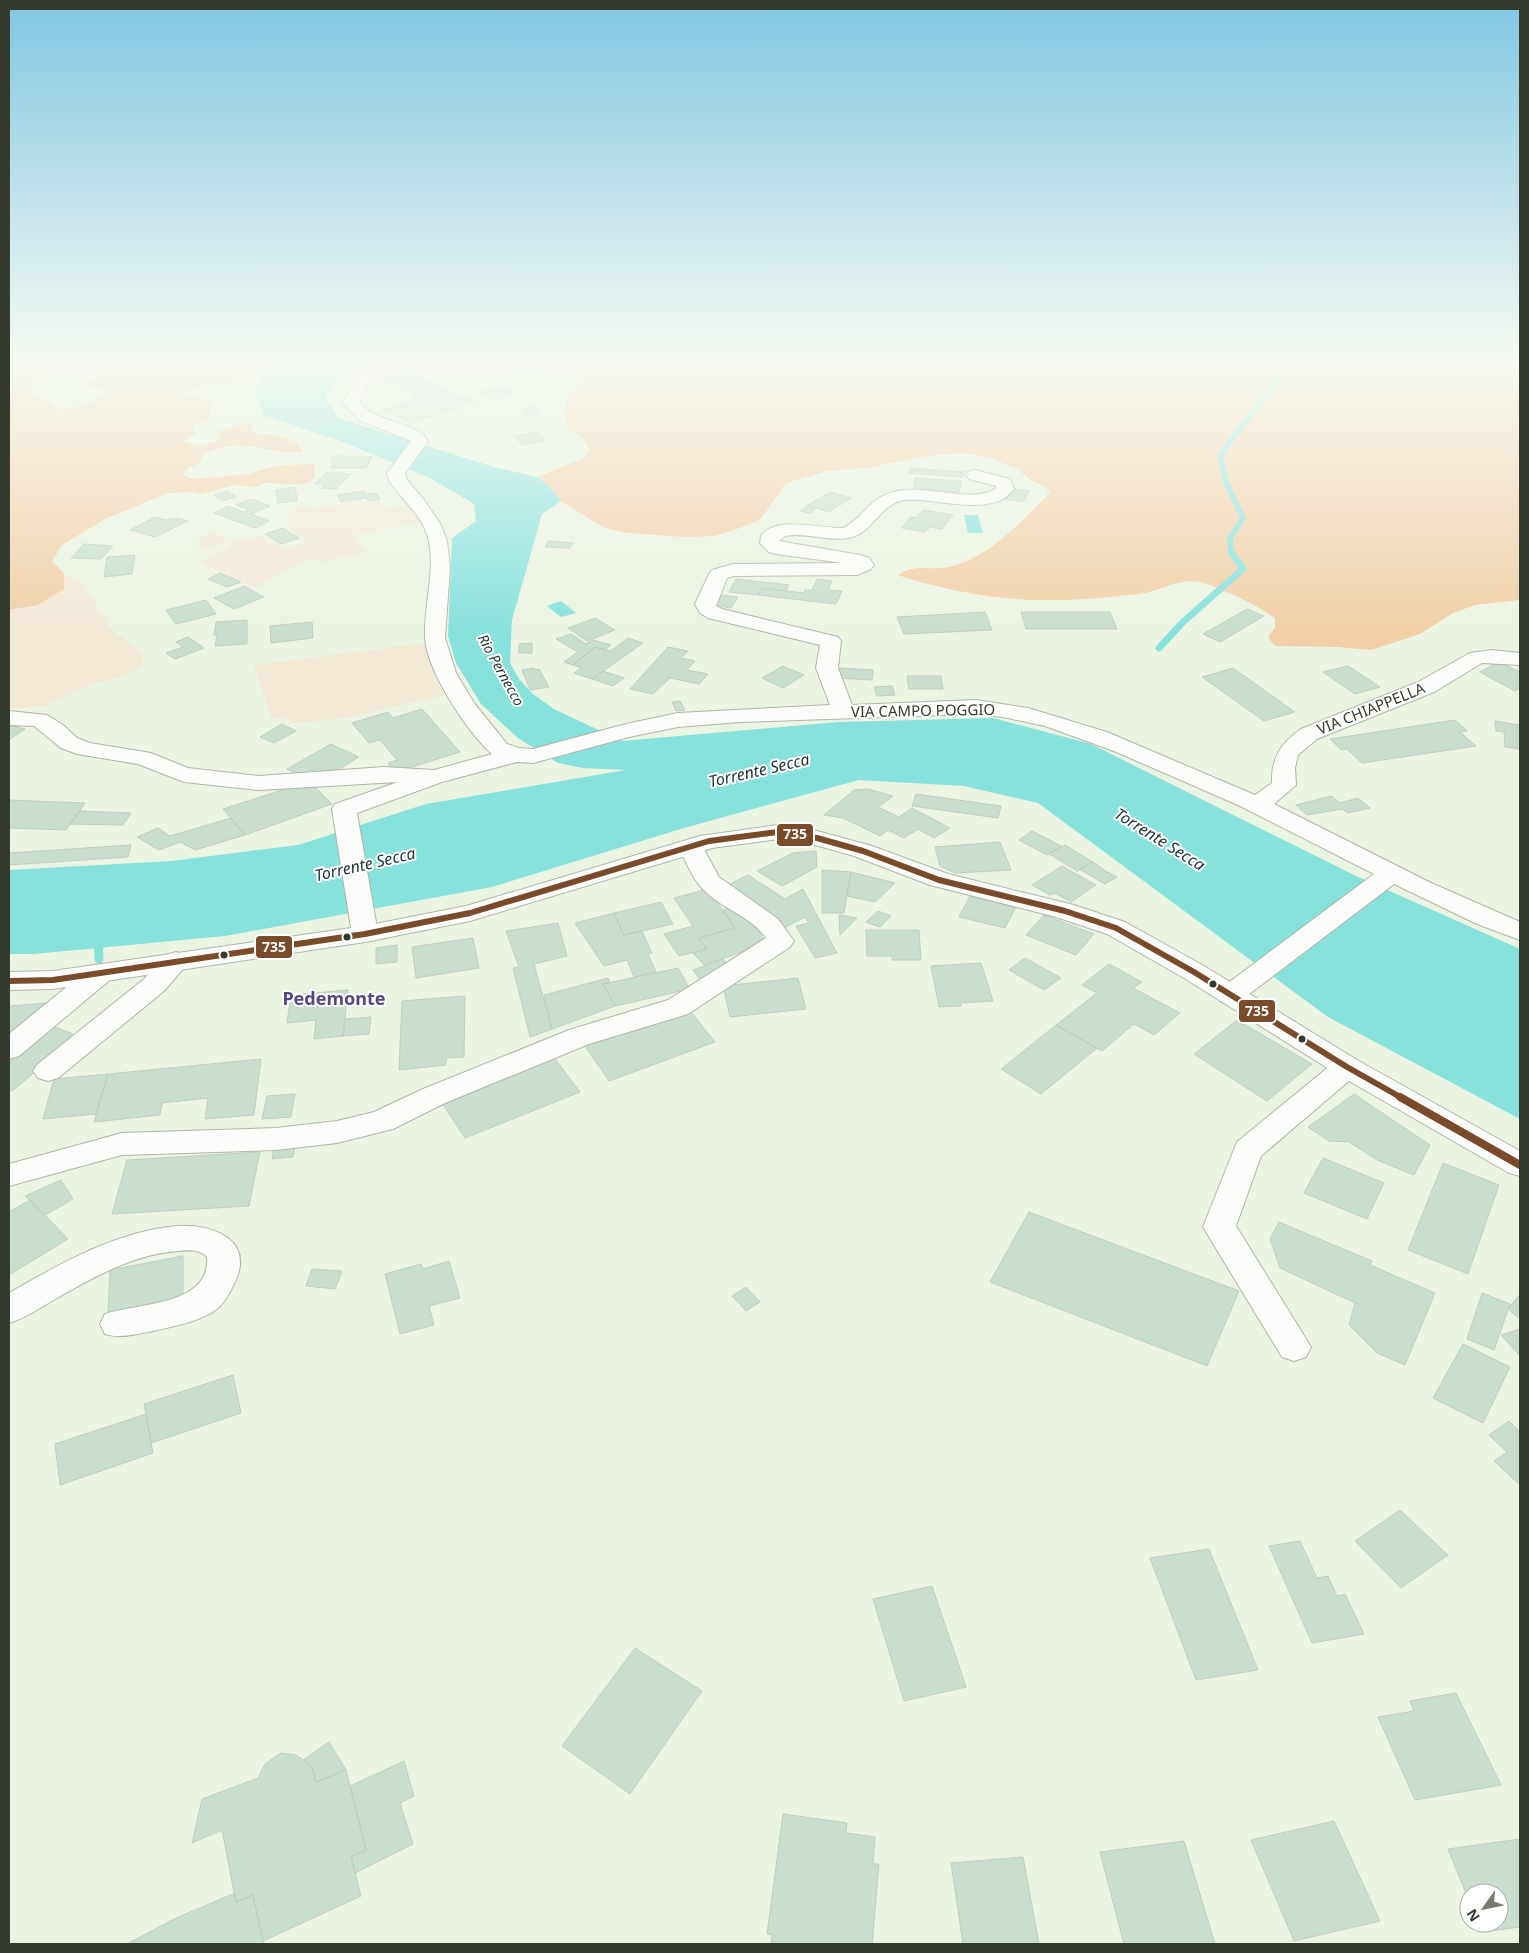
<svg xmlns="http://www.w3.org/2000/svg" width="1529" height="1953" font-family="'Noto Sans',sans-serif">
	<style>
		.green { fill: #f2e8d6 }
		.forest { fill: #f2cfa7 }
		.water { fill: #88e2dc }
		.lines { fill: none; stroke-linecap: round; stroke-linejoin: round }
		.stream-far2 { stroke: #88e2dc; stroke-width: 5.5 }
		.stream-far1 { stroke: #88e2dc; stroke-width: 7 }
		.stream { stroke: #88e2dc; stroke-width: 9 }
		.building { fill: #c9dece; stroke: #c2ccc1 }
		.minor-casing { stroke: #b0b6a9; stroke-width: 2 }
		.major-casing { stroke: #b0b6a9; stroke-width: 2 }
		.minor { fill: #fcfdfb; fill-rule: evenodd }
		.major { fill: #fcfdfb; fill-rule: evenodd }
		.bus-1-far1-casing { stroke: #fff; stroke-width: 10 }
		.bus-1-casing { stroke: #fff; stroke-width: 11 }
		.bus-1-far1 { stroke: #7a4b2a; stroke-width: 6 }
		.bus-1 { stroke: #7a4b2a; stroke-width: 8 }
		.bus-dot { fill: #353a2e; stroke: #fff; stroke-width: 2 }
		.labels { text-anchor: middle; stroke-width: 4; stroke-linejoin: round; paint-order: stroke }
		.far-water-label { font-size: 14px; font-style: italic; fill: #1c3231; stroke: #fff }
		.street-label { font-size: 15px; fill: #353a2e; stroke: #fff }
		.water-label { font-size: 16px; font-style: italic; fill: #1c3231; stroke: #fff }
		.quarter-label { font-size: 18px; font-weight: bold; fill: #564684; stroke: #fff }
		.line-badge { stroke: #fff; stroke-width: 2 }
		.badge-label { font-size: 14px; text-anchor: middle; font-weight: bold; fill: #fff }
	</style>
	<rect width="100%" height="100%" fill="#ebf3e2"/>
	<!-- green -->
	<path class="green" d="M379 501 385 509 410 504 421 521 353 535 365 552 324 562 313 558 255 588 200 562 217 551 222 552 230 544 222 542 207 550 198 547 204 543 196 539 211 531 237 542 260 536 285 549 309 542 286 526C288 508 303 501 317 509L350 502Z
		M64 573 81 581 84 591 95 600 98 611 113 632 141 651 144 664 126 676 97 683 44 706 9 709V610L38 604 64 589Z
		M426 643 434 674 444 695 347 718 293 723 283 717 272 719 254 665Z"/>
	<!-- forest -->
	<path class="forest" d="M18 359H41L29 394 43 398 54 407 61 409 84 406 103 395 104 391 100 388 78 386C93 376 112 377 121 359H278C250 391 224 377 189 391L186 395 210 400 212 403 209 411 212 414 210 418 192 425 196 433 183 441C195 447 207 446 219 440L220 431C232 427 241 419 253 426L251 430 256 434 276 435 297 442 303 452C264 455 244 435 203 454L199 463 190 467 183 474 188 478 198 479 247 474 280 465 314 464 315 475 310 482 298 484 265 483 256 487 234 485 201 494 192 492 168 493 105 519 62 545 52 561 64 573V589L38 605 9 610V395Z
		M567 359H1520V600L1475 605 1453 613 1420 634 1371 650 1337 647 1275 646 1268 637 1275 628V618C1260 607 1218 586 1200 582 1177 578 1160 592 1138 594 1068 602 1014 604 945 588 929 584 913 581 898 575 915 563 930 571 949 567 991 557 1020 522 1050 493L1044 486 1032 481 1016 468 989 458 961 453 920 457 867 468 827 471 786 483 761 519 740 528 714 536 685 537 628 533 604 528 561 501 549 486 537 477 585 458 589 448 583 438 568 430C566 421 563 411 566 402 570 391 580 388 581 375Z"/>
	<!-- water -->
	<path class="water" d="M278 359H377L341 374 325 398 338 418 494 467 537 477 549 486 561 501 542 514 512 620 510 663 519 679 533 694 554 709 622 741 839 722 993 718 1091 744 1356 876 1520 949V1119L1328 1017 1038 803 964 786 859 780 684 828 492 887 225 936 34 954H9V870L171 861 298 845 426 804 626 770 583 768 558 763 518 738 481 704 456 663 448 636 452 538 476 521 474 504 430 478 338 440 263 415 254 389Z
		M964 515H978L983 533H968Z
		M561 601 576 613 561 617 547 606Z"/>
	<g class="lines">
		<!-- stream-far2 -->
		<path class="stream-far2" d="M1231 553 1230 538 1243 518 1226 483 1220 455 1268 392 1282 370 1276 359"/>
		<!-- stream-far1 -->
		<path class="stream-far1" d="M1159 648 1183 622 1243 569 1231 552"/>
		<!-- stream -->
		<path class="stream" d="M98 937 99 959"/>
	</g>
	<!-- building -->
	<path class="building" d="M522 359 529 363 534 362 545 368 521 374 502 363Z
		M408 372 475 402 411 423 383 410 421 397 383 380Z
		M498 386 516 393 497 400 479 392Z
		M536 407 541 414 527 416 522 409Z
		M538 432 545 441 522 445 515 436Z
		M333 456H343L372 457 366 468H331L334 462H330Z
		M910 468 948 471 946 476 909 473Z
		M948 471 964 472 962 477 946 476Z
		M326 472 351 474 336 489 321 488 324 484H315Z
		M915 478 961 481 959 492 913 489Z
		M295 487 297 501 278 503 276 490Z
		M1011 488 1030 491 1023 502 1004 499Z
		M228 491 236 497 222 501 214 495Z
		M364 491 366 494 376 493 380 499 368 501 367 498 341 502 337 495Z
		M831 492 851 498 829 512 808 505Z
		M251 499 270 506 251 514 269 521 255 528 214 513 229 506 244 512 249 510 236 505Z
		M808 505 817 508 810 513 800 511Z
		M923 510 953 515 942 529 930 527 925 532 902 528 911 517 916 518Z
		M155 517 166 520 179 518 188 521 155 537 130 530Z
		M283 528 299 538 281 544 265 534Z
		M548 541 573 543 570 548 545 547Z
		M84 544 113 546 101 559 71 558Z
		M135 555 132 574 104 577 107 557Z
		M220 573 241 582 227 587 208 579Z
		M736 579 789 585 786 591 762 588 758 595 729 592Z
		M817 579 832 581 828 590 842 591 836 604 758 595 762 588 804 593 805 590H812Z
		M244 586 264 597 234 609 214 598Z
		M720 595 738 597 731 608 713 605Z
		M206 600 216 614 176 624 166 610Z
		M1247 609 1264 616 1220 642 1203 634Z
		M985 612 992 630 904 634 897 617Z
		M1021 612H1110L1117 629H1026Z
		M595 618 615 630 587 641 568 628Z
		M247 620V644L215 646 217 635H214L216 622Z
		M312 622 313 638 271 643 270 626Z
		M571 634 586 644 593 640 611 645 605 650 595 647 573 665 564 662 578 652 556 639Z
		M188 637 204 648 175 659 166 653 183 647 176 642Z
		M628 638 643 643 592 679 574 673 582 668 573 665 595 647 611 651Z
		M532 643V653H519V644Z
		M668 647 688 651 681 658 695 661 687 670 708 674 699 684 670 678 653 694 630 689Z
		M1499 662 1520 672 1517 673 1520 675V688L1515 691 1480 672Z
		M783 666 804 675 783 688 762 678Z
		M1348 666 1380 687 1355 694 1323 672Z
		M534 668 535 670 539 669 549 687 530 690 522 670Z
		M840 668 873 670 872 680 838 678Z
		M1233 668 1295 712 1264 721 1202 677Z
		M603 671 624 678 613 686 592 679Z
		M907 676H941L943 689H909Z
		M892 686 895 695 877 696 874 687Z
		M680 701 685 710 676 711 672 702Z
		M422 709 460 752 396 772 388 763 397 760 380 740 369 743 352 723 388 712 393 718Z
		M1455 720 1467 731 1460 732 1476 746 1362 763 1347 749 1341 750 1330 739Z
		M1495 721 1520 725V749L1505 747 1504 732 1496 731Z
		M282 724 296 731 274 743 260 737Z
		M9 725 25 729 9 740Z
		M331 744 359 757 326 777 311 770 301 776 287 769Z
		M301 784 306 789 314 786 332 804 245 835 223 809Z
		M868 789 893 796 878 807 899 817 912 808 950 828 934 838 918 829 904 838 888 830 880 836 843 818 824 815 854 790Z
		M916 794 1001 806 998 818 912 806Z
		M1331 796 1340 803 1358 798 1370 808 1348 813 1342 809 1307 815 1296 805Z
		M9 800 85 803 66 830 9 828Z
		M80 811 131 813 123 825 70 824Z
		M231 818 245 835 195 850 180 842 159 850 137 837 158 828 170 836Z
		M1032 831 1061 846 1047 855 1019 840Z
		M1000 842 1011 870 955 873 940 866 935 847Z
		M131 845 128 857 9 865V853Z
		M1065 845 1093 862 1077 871 1049 854Z
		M816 851 817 867 782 886 757 871 793 853Z
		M1093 862 1104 870 1117 877 1105 884 1079 869Z
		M1062 866 1096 885 1071 902 1055 893 1050 895 1032 885Z
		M822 870 851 872 844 913H822Z
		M851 872 895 883 875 902 847 896Z
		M748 875 785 899 803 889 837 953 815 958 796 926 809 923 805 917 784 928 724 887Z
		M708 889 735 928 699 938 707 949 679 956 664 934 693 926 674 898Z
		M970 896 1016 907 1005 928 959 917Z
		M661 902 673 924 624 935 614 913Z
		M734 906 760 933 764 941 761 945 704 965 693 953 707 949 699 938 735 928 723 910Z
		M878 911 891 916 880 927 866 922Z
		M614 913 624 935 642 931 652 953 648 954 656 972 634 977 627 960 604 966 575 923Z
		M839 915 857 918 840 935Z
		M1044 915 1094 934 1076 955 1026 935Z
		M558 923 567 956 534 964 552 1029 530 1037 513 968 519 967 506 931Z
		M866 930H919L921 960H892V956H867Z
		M473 938 479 968 416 978 412 947Z
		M397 945V962L376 964V948Z
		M1025 958 1061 978 1044 990 1009 970Z
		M723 959 728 964 702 982 693 970Z
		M981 963 993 1001 960 1003 961 1006 939 1007 931 966Z
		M1109 964 1142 982 1133 988 1180 1013 1154 1035 1134 1024 1102 1051 1056 1025 1097 993 1082 985Z
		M678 968 690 989 615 1006 603 984Z
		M608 978 610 983 603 984 615 1006 552 1029 544 995Z
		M798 978 806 1009 730 1017 723 986Z
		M348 990 343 1036 314 1039 316 1020 287 1023 291 995Z
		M465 996 464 1057 446 1058V1065L399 1070 402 1001Z
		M47 1003 28 1030 9 1032V1006Z
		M690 1011 715 1042 609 1081 583 1043 630 1026 634 1031Z
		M371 1017 369 1034 343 1036 345 1019Z
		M1237 1020 1312 1064 1267 1101 1194 1054Z
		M47 1024 78 1036 12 1091 9 1089V1055Z
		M1056 1025 1097 1048 1041 1094 1001 1069Z
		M553 1056 580 1092 465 1138 440 1100Z
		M261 1059 254 1115 205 1119 208 1098 162 1103 160 1115 94 1122 108 1074Z
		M108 1074 96 1114 43 1119 54 1079Z
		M295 1094 291 1117 262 1119 267 1096Z
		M1354 1094 1430 1145 1414 1175 1377 1160 1349 1142 1329 1141 1308 1127Z
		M295 1147 293 1157 272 1159 274 1148Z
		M260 1152 249 1206 112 1214 127 1160Z
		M1323 1158 1384 1183 1367 1219 1304 1193Z
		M1443 1163 1499 1185 1468 1274 1408 1250Z
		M61 1180 73 1199 45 1215 25 1196Z
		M30 1200 68 1239 9 1275V1212Z
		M1029 1212 1239 1291 1207 1366 990 1282Z
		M1279 1222 1372 1261 1370 1265 1435 1293 1405 1365 1377 1353 1349 1325 1355 1303 1280 1268 1270 1239Z
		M183 1256V1298L108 1313 110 1270Z
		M449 1261 460 1298 429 1306 434 1325 400 1334 385 1274 421 1264 423 1269Z
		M312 1269 342 1271 335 1289 306 1286Z
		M746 1287 760 1302 746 1311 732 1296Z
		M1482 1293 1510 1304 1494 1350 1467 1339Z
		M1520 1294V1319L1508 1309Z
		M1520 1329V1356L1501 1335Z
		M1463 1344 1510 1367 1483 1423 1433 1398Z
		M233 1375 241 1413 151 1443 144 1404Z
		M146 1414 153 1453 60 1485 55 1444Z
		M1509 1421 1520 1432V1485L1494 1461 1507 1452 1489 1435Z
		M1400 1510 1448 1555 1401 1588 1355 1541Z
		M1300 1541 1317 1578 1328 1576 1337 1596 1345 1594 1364 1634 1312 1643 1269 1546Z
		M1209 1549 1258 1670 1196 1680 1150 1558Z
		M932 1586 966 1687 904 1701 873 1599Z
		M635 1648 702 1691 630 1794 562 1746Z
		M1456 1693 1501 1785 1415 1800 1378 1717 1414 1711 1410 1701Z
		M329 1742 346 1770 316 1782 312 1767 303 1760Z
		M281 1753 296 1755 303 1760 312 1767 316 1782 346 1770 366 1850 351 1857 361 1896 263 1941 253 1895 236 1902 222 1830 192 1843 202 1799 258 1778 265 1764Z
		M404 1761 414 1796 400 1803 413 1844 355 1873 351 1857 366 1850 350 1786Z
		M783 1814 847 1823 846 1833 875 1837 873 1864H879L872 1944H771L772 1935 767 1934Z
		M1334 1821 1380 1921 1294 1941 1251 1840Z
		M1520 1839V1927L1482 1932 1478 1923H1499V1893H1469V1901L1448 1849Z
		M1184 1841 1215 1944H1124L1100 1852Z
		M1023 1857 1039 1944H963L951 1863Z
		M235 1893 236 1902 253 1895 264 1944H127L174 1919Z"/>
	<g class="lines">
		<!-- minor casing -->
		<g class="minor-casing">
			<path id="minor" d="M383 359H404L374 379 366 388 359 402C374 423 424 423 428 442L405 473 407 480 424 500 441 525 447 541 450 567 445 638 456 673 474 703 507 744 519 748 533 749 626 724 678 713 830 705 816 668 820 645 708 618 700 613 695 604 709 574 712 570 733 564 843 563 776 554 769 552 760 543 761 536C775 515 821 529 843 528 869 514 869 494 904 490 929 487 977 503 996 488V486L969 479 966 475 969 471 975 470 1010 479 1014 489C993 519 936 497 905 500 881 503 874 530 853 537 830 543 808 532 785 536L779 541 860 555 869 558 874 565 871 569 857 575 734 576 727 578 716 606 722 609 838 637 841 641 838 668 852 705 976 700 1028 708 1107 732 1255 795 1272 783C1271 758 1281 743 1301 729L1418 682 1470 653 1492 650 1520 653V665L1482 663 1434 692 1317 739 1298 755 1295 768 1296 785 1274 804 1429 882 1520 922V940L1477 924 1394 884 1240 1001 1230 1004 1220 1001 1216 995 1220 989 1374 874 1238 805 1114 751 1045 726 1003 717 976 714 740 722 678 727 629 737 533 763 517 762 442 782 357 813 378 934 374 940 365 942 356 940 352 934 332 809 335 804 398 782 259 790 184 782 138 764 77 754 61 748 34 726 9 725V711L47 715 63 725 77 738 90 743 151 753 188 768 259 776 384 767 434 770 492 754C468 733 426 670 425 637 424 605 435 573 429 541 424 517 403 501 389 481L387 473 411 441 358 420 343 402 358 377Z
				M691 840 700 842 719 877 778 919 794 941 790 947 688 1014 589 1044 445 1103 393 1129 337 1143 276 1150 122 1155 9 1186V1164L122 1133 276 1128 337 1121 374 1112 423 1089 569 1030 668 1000 766 938C753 918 725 910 707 893 693 881 687 864 679 847L682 842Z
				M176 952 186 955 190 961 164 991 58 1078 48 1081 38 1078 33 1071 38 1064 144 979 166 955Z
				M101 964 111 967 115 973 111 979 19 1056 9 1059V1034L91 967Z
				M1347 1057 1357 1060 1362 1067 1357 1074 1261 1156 1236 1226 1311 1347 1306 1357 1294 1361 1282 1357 1203 1227 1237 1142 1337 1060Z
				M177 1226C215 1224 257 1241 233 1286 229 1294 225 1302 218 1308 201 1322 174 1326 153 1331 137 1334 121 1339 105 1334L100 1324 105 1314C137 1303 211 1306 207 1257 199 1249 188 1250 178 1251 134 1254 94 1277 57 1298 41 1307 26 1318 9 1323V1293C60 1264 117 1231 177 1226Z"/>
		</g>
		<!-- major casing -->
		<g class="major-casing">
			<path id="major" d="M9 359H17V360L9 365Z
				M778 825 817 831 872 846 948 874 1074 905 1125 922 1204 966 1357 1060 1520 1151V1176L1509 1173 1337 1074 1184 978 1107 934 1056 917 930 885 854 856 815 845 778 839 712 848 470 921 365 942 53 989 9 990V972L53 971 365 926 466 906 700 836Z"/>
		</g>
		<!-- minor -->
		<use href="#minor" class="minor"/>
		<!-- major -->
		<use href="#major" class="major"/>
		<!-- bus-1-far1 casing -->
		<g class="bus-1-far1-casing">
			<path id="bus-1-far1" d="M9 981 53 980 365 934 470 913 709 841 778 832 817 838 863 851 939 880 1065 911 1116 928 1194 972 1347 1067 1402 1098"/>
		</g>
		<!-- bus-1 casing -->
		<g class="bus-1-casing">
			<path id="bus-1" d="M1400 1097 1520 1165"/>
		</g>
		<!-- bus-1-far1 -->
		<use href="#bus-1-far1" class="bus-1-far1"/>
		<!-- bus-1 -->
		<use href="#bus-1" class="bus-1"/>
	</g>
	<!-- sky -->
	<linearGradient id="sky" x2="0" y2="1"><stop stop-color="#81c6e3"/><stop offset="0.57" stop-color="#f6faf2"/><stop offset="1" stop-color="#f6faf2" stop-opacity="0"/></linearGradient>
	<rect width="1529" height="633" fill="url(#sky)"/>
	<!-- markers -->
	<g class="bus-dot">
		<circle cx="347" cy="937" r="4.5"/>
		<circle cx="224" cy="955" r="4.5"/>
		<circle cx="1213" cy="984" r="4.5"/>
		<circle cx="1302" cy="1039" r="4.5"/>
	</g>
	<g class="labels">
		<!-- far-water labels -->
		<g class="far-water-label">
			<text transform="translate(501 670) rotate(61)" y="5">Rio Pernecco</text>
		</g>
		<!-- street labels -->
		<g class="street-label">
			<text transform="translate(1371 709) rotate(-22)" y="5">VIA CHIAPPELLA</text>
			<text transform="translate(923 711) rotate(-1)" y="5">VIA CAMPO POGGIO</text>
		</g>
		<!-- water labels -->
		<g class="water-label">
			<text transform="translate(759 770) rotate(-13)" y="6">Torrente Secca</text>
			<text transform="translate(1160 839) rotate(32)" y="6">Torrente Secca</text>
			<text transform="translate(365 864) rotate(-13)" y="6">Torrente Secca</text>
		</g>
		<!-- quarter labels -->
		<g class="quarter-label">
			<text x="334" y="1005">Pedemonte</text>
		</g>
	</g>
	<g class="line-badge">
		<rect x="776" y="823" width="38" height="24" rx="5" fill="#7a4b2a"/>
		<rect x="255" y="935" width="38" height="24" rx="5" fill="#7a4b2a"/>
		<rect x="1238" y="999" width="38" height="24" rx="5" fill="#7a4b2a"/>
	</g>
	<g class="badge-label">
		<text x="795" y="839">735</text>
		<text x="274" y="952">735</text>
		<text x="1257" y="1016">735</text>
	</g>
	<!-- border -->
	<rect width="1529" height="1953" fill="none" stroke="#353a2e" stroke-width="20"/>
	<!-- north arrow -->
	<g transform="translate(1484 1908) rotate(237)"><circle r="24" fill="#ffffff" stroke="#aeb0ab"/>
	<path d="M0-4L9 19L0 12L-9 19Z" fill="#757b6d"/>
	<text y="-8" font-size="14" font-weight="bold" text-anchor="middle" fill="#353a2e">N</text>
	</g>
</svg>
